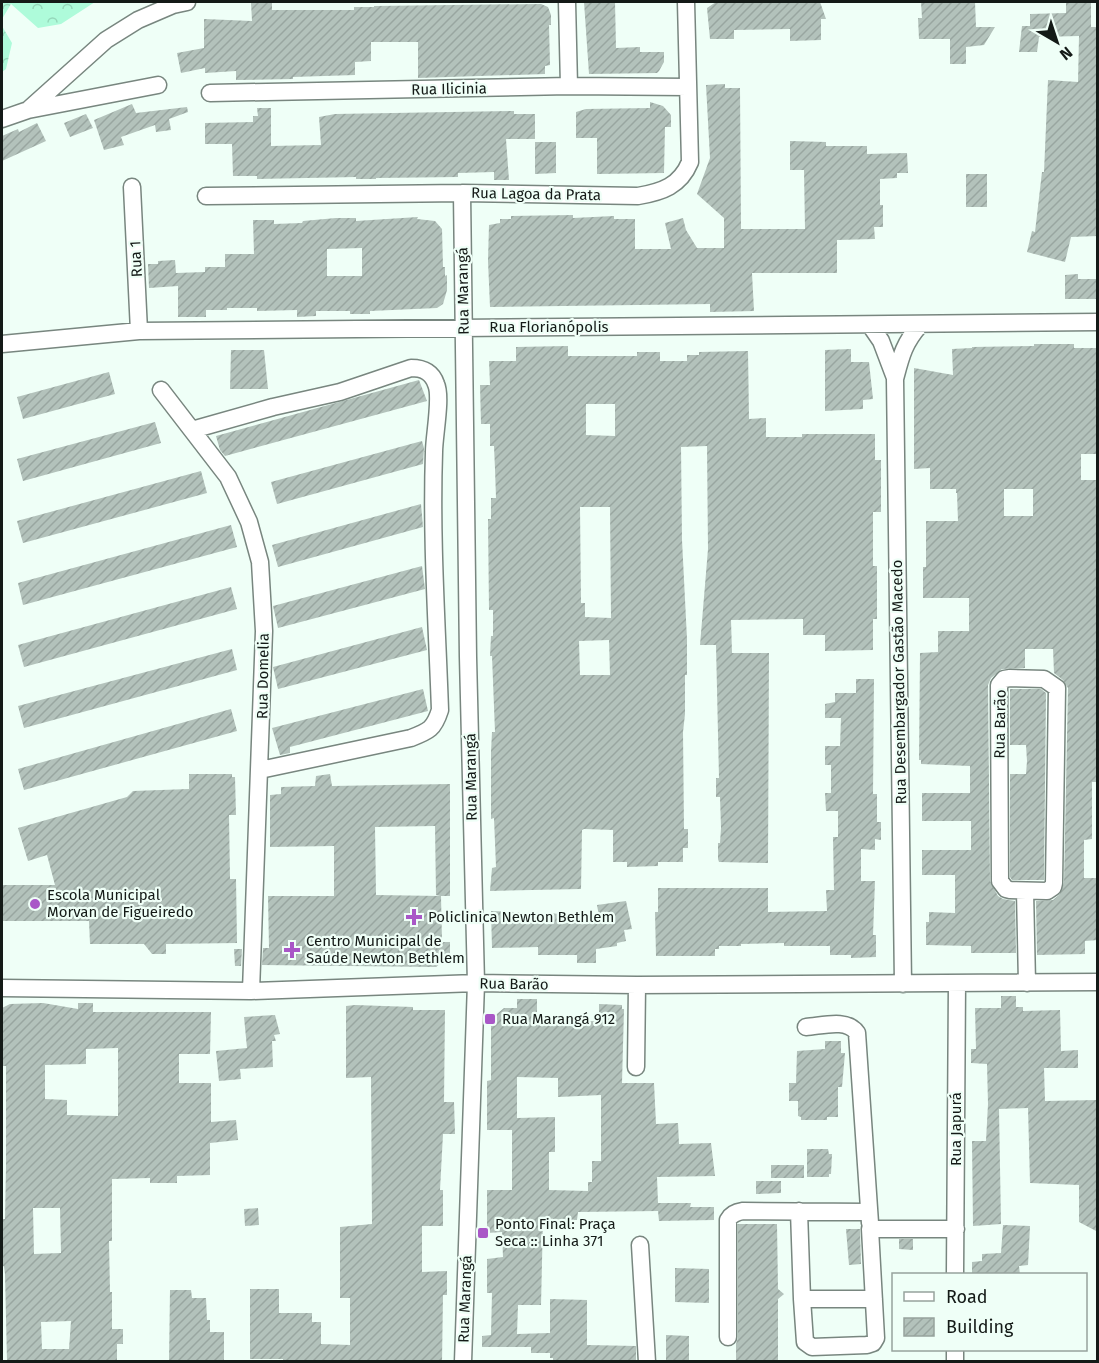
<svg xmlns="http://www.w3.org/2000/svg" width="1099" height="1363" font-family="'Fira Sans',sans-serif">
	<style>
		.forest { fill: url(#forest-crowns) }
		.building { fill: url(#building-hatch); fill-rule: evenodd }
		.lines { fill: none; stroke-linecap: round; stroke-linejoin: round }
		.minor-casing { stroke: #78867f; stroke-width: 19 }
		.minor { stroke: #fff; stroke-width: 16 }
		.poi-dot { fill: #a957c7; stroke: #effff7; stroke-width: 2 }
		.labels { text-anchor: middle; stroke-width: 4.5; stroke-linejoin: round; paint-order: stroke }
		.street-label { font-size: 15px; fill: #141a17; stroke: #effff7 }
		.poi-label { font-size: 15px; fill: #141a17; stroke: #effff7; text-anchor: start }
	</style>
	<defs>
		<pattern id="forest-crowns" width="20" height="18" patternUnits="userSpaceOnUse" patternTransform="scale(1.5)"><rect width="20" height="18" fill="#aefbda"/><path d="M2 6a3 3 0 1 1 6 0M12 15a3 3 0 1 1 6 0" fill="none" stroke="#95d7ba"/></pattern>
		<pattern id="building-hatch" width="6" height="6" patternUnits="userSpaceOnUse" patternTransform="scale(1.5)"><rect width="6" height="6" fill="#b3c2bb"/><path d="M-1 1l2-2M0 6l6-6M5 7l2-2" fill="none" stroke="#99a6a0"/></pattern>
	</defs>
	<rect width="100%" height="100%" fill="#effff7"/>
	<!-- forest -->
	<path class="forest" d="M2 2H95L61 24 38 28 11 4 2 19Z
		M2 26 12 43 6 69 2 72Z"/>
	<!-- building -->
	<path class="building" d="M584 2H615L616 48 640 47V52H664V62L659 71 657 73 589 74Z
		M716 2H820L826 19H821V40L790 41V29L734 30V39H710L707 8Z
		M921 2H975L976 27H995L984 45 966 47V64H950V39H919L918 18H922Z
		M1091 2V27H1098V236L1071 237 1065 262 1027 252 1032 231 1035 232 1042 172H1044L1048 80 1078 82 1079 36 1039 37 1037 52H1019L1022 26H1030V14L1066 13V3Z
		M251 3H272V10H354V7H374V6L541 4 548 7 551 15V25H549L550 65 545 66V74L418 78V42H371V61L355 62V75L293 77V79L236 80V71L205 73V68L181 73 177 53 204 48V19L252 21Z
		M725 84V88H740L741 229H805L804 170H790V141L826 142V146H867V154L907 153 908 173H897V178L880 179V205H883V227H874L875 239 837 240V273H752L754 311 710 312V304L490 307 488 261 489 225 500 223V219H511V216L573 215V218L614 216V219H635V249H671L665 223 683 218 686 230 697 248H724V218L697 194 710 158 706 85Z
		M650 102 663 106 671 115V127H665L664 173 597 174V138H576V112L586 109 650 108Z
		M132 104 136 113 187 107 188 112 169 119 171 130 156 132 155 125 121 137 124 145 104 150 94 120Z
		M257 108H271V146L321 145 319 117 335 114 514 111V114H535V139H506L509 180H494V172L458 173V177L376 178V179H356V177L257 179V176H233L232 144H205V123L253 122V116H258Z
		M86 114 93 128 70 137 64 123Z
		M37 123 46 141 2 161V136L18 129 19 132Z
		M535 142H556V173L535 174Z
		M966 174H987V207H966Z
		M418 217 417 219 435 221 442 229 443 267H445V276L447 275V290L443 304 437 308 370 311V314H350V311H316V316L297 317V310L257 311V308H227V310H206V317H178V286L149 288 148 264H158V261L175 260 176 273 205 272V267H225V254H254L253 220H274V224L302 223 303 221 336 218H356V221ZM362 248V276H327V249Z
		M1078 274V279H1096V299H1065V275Z
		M1034 344H1074V348H1098V454H1081V480H1098V782H1092V839L1084 840V878H1098V940L1085 941V954L1037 955 1036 901 1053 900 1059 895 1064 883 1068 688 1063 680 1054 673 1053 649H1025V668L1002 669 991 678 988 685 990 881 998 896 1003 899 1015 901 1016 953H971V946L926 945V922H929V912L955 913V875H922V850H971V821H922V793H970V766L921 764V760H919L920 653 938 652V631H969V598H923V567H926V521H958L957 493H956V489H930V468L914 469V368L953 375 952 349 972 348V347L1034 346ZM1004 489H1033V516H1004Z
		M568 346V356H637V352H660V361H687V355H699V352L748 351 749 419 766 418V437H802V434H875V460H881V512H873V566H877V619H873V650L825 651V635H803V619L731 620 732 653H769L768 863 719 862 718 859V843H720L721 828 720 797H716V778H719L716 645H700L708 549 707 446 681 447 682 540 687 639V675H685V714L683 732 684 829H688V848H683V862H658V866L627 867V862H613V830L584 829 582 830 581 889 490 891 492 868 496 867 494 818 491 819V752L492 732H495L492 656H490L491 636H493V610H489L488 519H491V498H496L495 469 494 446H490V424H481L480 385H490L489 361H516V347ZM586 404H615V436L586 435ZM580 507H610L611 618 585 617V603H581ZM609 640 610 675H580L579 641Z
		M851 349V362H869L873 399 863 400V409L825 411V350Z
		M231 350H264L268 389H230Z
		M109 372 115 394 23 419 17 397Z
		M419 380 427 401 225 456 220 450 216 436Z
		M155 422 161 443 23 481 17 459Z
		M422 441 424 448 423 464 277 504 271 482Z
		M201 471 207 493 23 543 17 521Z
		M421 504 423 527 278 567 272 545Z
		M231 525 237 547 23 605 18 583Z
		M422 566 425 589 278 628 273 606Z
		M231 587 237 609 24 667 18 645Z
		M422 627 427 650 278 689 273 667Z
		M232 649 237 670 24 728 18 706Z
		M856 679H874L873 794H877V822H881V840L875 839V850L861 849V881H875L873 935H876V957L851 958V955H830V946H784V943L741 944V946H719V949H715V956H656L655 912H658V888H768V912L827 911 826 890H834L833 837H838V811H826L825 793H831V765H825V746H840L841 718H825V704L835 702V693H856Z
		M423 689 428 711 290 747V753L280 755 272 728Z
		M1010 689H1041L1046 693 1044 880H1012L1010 877V774H1026L1027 761 1026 745H1010Z
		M231 709 237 731 24 790 18 769Z
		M189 774H232V777H235L236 815H229L230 879H236L237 943 166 944V954H152L144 944H90L89 921H2V885H55L47 855 28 861 18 828 127 797 133 791 189 789Z
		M330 774 332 786 450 784V896H441L442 942H450V955L436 967 262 965 263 948H269L268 896H334V846L270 847V795L281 794V787L315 786 316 776ZM435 826 436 895 440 896 376 895 375 827Z
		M626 901 632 929 624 930 626 941 617 943V946L596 949V963H577V955H538V947L492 948 491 911 565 914V916H599L597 905Z
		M234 949H242L241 966H235Z
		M1001 996H1016V1007H1023V1011L1060 1010 1061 1051 1078 1050V1068H1044L1045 1101 1098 1100V1232L1079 1222V1185L1030 1183 1028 1108 999 1109 1001 1224 973 1226 972 1141H986L988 1104 987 1064 971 1063V1049H976L975 1008H1001Z
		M517 999H537V1022L599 1021V1004L622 1005V1009H624L622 1083H654L656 1124 678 1123 679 1144 711 1143 715 1176 657 1177 658 1203H691L690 1207H714V1220L659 1221 658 1211 578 1212 577 1220 543 1219 541 1305H518L517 1334 550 1333V1299L587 1300V1345L636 1346V1362H553V1358H550V1353H531V1347H482V1336L491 1335 492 1293H487V1259L503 1257 502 1232 487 1233V1190H512V1130H487V1081L491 1080V1019L504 1008H517ZM517 1077 558 1078V1097L601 1095V1161H592V1182H588V1191L549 1190V1152H555V1117L517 1118Z
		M43 1003 78 1009V1003H93V1012H211L210 1054H179V1083H211V1122L236 1120 238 1140 210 1143V1175L177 1176V1183H150V1178L112 1179V1241H109L110 1292H112V1329H123V1344H117V1362H7L5 1274 4 1266 2 1267V1219H5L6 1167V1066H2V1008L10 1004ZM118 1048V1116L67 1115V1100L45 1099V1065L86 1064V1049ZM33 1208H60L61 1253 34 1254ZM71 1321 69 1349H42L41 1322Z
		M355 1005 413 1007V1010H445L444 1102H454L455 1134H443L440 1190H443V1226H422V1272L447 1271V1295H443L442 1362H283V1359H250V1289H279V1313H312V1322H321V1344L350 1345V1298H340V1227L372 1224 371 1077 346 1078V1006Z
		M275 1015 280 1034 274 1035 276 1041H272L273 1067 240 1069 241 1079 219 1081 216 1051 247 1048 244 1017Z
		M825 1041H841V1053H845L842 1087H838V1117H827V1120H801V1117L798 1116V1101H789V1083H796L797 1051 825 1049Z
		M807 1149H828L829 1154H832L831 1174H829V1177H807Z
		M771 1165H804V1178H771Z
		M756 1181H781V1193L756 1194Z
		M258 1208 259 1225 245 1226 244 1209Z
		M738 1224H777L778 1289 784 1294 778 1299V1362H736V1344L738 1337Z
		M1003 1225 1030 1226 1028 1265 1019 1266 1020 1275H972V1262L982 1261V1254L1001 1253Z
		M846 1229H860L861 1264 849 1265Z
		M899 1239H913V1250L899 1249Z
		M675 1268 709 1269V1303L675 1302Z
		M170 1290H191L192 1298H206L207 1320H210V1332H224V1362H169Z
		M666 1335 689 1336V1362H666Z"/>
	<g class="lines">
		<!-- minor casing -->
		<g class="minor-casing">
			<path id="minor" d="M567 2 569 86
				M210 93 569 86 688 87
				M28 110 158 85
				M2 119 28 110 106 40 138 20 173 5 187 2
				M132 187 139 331
				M462 193 468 657 476 983 463 1362
				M206 196 462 193 638 196C662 192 680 186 690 162L686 2
				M870 325 881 341 895 378
				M2 344 139 331 1098 322
				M161 390 228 477 249 522 260 562 264 631 251 991
				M192 430 273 407 340 392 411 368C423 368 432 372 436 384 442 397 434 436 434 452 431 538 437 625 440 710 434 729 429 731 411 738L260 770
				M1010 678 1044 679 1057 688 1054 883 1053 887 1047 891 1010 890 1006 889 1000 881 999 685 1004 679Z
				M1025 891 1027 983
				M903 984 895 379C901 356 904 343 920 325
				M2 988 251 991 476 983 637 985 1098 982
				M806 1027C822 1026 847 1018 857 1033L870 1223
				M636 1067 637 985
				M799 1211 802 1299
				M640 1245 647 1362
				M955 1274 957 983
				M874 1299H802L805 1342 812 1347 867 1345 873 1343 876 1338 870 1229H956
				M728 1337V1220C731 1214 736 1212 743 1211L869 1212
				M955 1362V1350"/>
		</g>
		<!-- minor -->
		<use href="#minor" class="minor"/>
	</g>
	<!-- markers -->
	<g class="poi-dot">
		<circle cx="35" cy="904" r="6"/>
		<path d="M411 908h6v6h6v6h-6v6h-6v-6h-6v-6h6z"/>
		<path d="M289 941h6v6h6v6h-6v6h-6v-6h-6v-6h6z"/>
		<rect x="484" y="1013" width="12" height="12" rx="3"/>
		<rect x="477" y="1227" width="12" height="12" rx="3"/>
	</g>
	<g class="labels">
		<!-- street labels -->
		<g class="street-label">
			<text transform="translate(449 89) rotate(-1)" y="5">Rua Ilicinia</text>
			<text transform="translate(536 194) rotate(1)" y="5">Rua Lagoa da Prata</text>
			<text transform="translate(136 259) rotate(-93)" y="5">Rua 1</text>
			<text transform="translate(463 291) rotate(-91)" y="5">Rua Marangá</text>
			<text x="549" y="332">Rua Florianópolis</text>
			<text transform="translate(263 676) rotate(-89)" y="5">Rua Domelia</text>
			<text transform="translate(899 682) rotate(-91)" y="5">Rua Desembargador Gastão Macedo</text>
			<text transform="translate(1000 724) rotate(-89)" y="5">Rua Barão</text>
			<text transform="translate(471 777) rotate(-91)" y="5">Rua Marangá</text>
			<text transform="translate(514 984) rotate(1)" y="5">Rua Barão</text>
			<text transform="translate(956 1129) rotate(-90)" y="5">Rua Japurá</text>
			<text transform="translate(465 1299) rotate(-88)" y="5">Rua Marangá</text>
		</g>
		<!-- poi labels -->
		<g class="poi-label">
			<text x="47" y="900">Escola Municipal<tspan x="47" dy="17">Morvan de Figueiredo</tspan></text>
			<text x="428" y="922">Policlinica Newton Bethlem</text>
			<text x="306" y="946">Centro Municipal de<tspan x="306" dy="17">Saúde Newton Bethlem</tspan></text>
			<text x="502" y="1024">Rua Marangá 912</text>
			<text x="495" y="1229">Ponto Final: Praça<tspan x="495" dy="17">Seca :: Linha 371</tspan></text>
		</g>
	</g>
	<!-- border -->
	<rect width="1099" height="1363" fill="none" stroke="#141a17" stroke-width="6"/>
	<!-- legend -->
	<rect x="892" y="1273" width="195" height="78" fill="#effff7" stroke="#97a39d" stroke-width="1.5"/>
	<rect x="904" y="1292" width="30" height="9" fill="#ffffff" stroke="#97a39d" stroke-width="1.5"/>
	<text x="946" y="1303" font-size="18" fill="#141a17">Road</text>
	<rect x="904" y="1318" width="30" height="18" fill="url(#building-hatch)" stroke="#97a39d" stroke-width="1.5"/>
	<text x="946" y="1333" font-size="18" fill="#141a17">Building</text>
	<!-- north arrow -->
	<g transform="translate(1057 42) rotate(141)" stroke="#effff7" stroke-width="4.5" paint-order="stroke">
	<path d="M0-4.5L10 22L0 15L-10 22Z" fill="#141a17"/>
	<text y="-9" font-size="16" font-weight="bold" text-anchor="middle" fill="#141a17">N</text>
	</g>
</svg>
